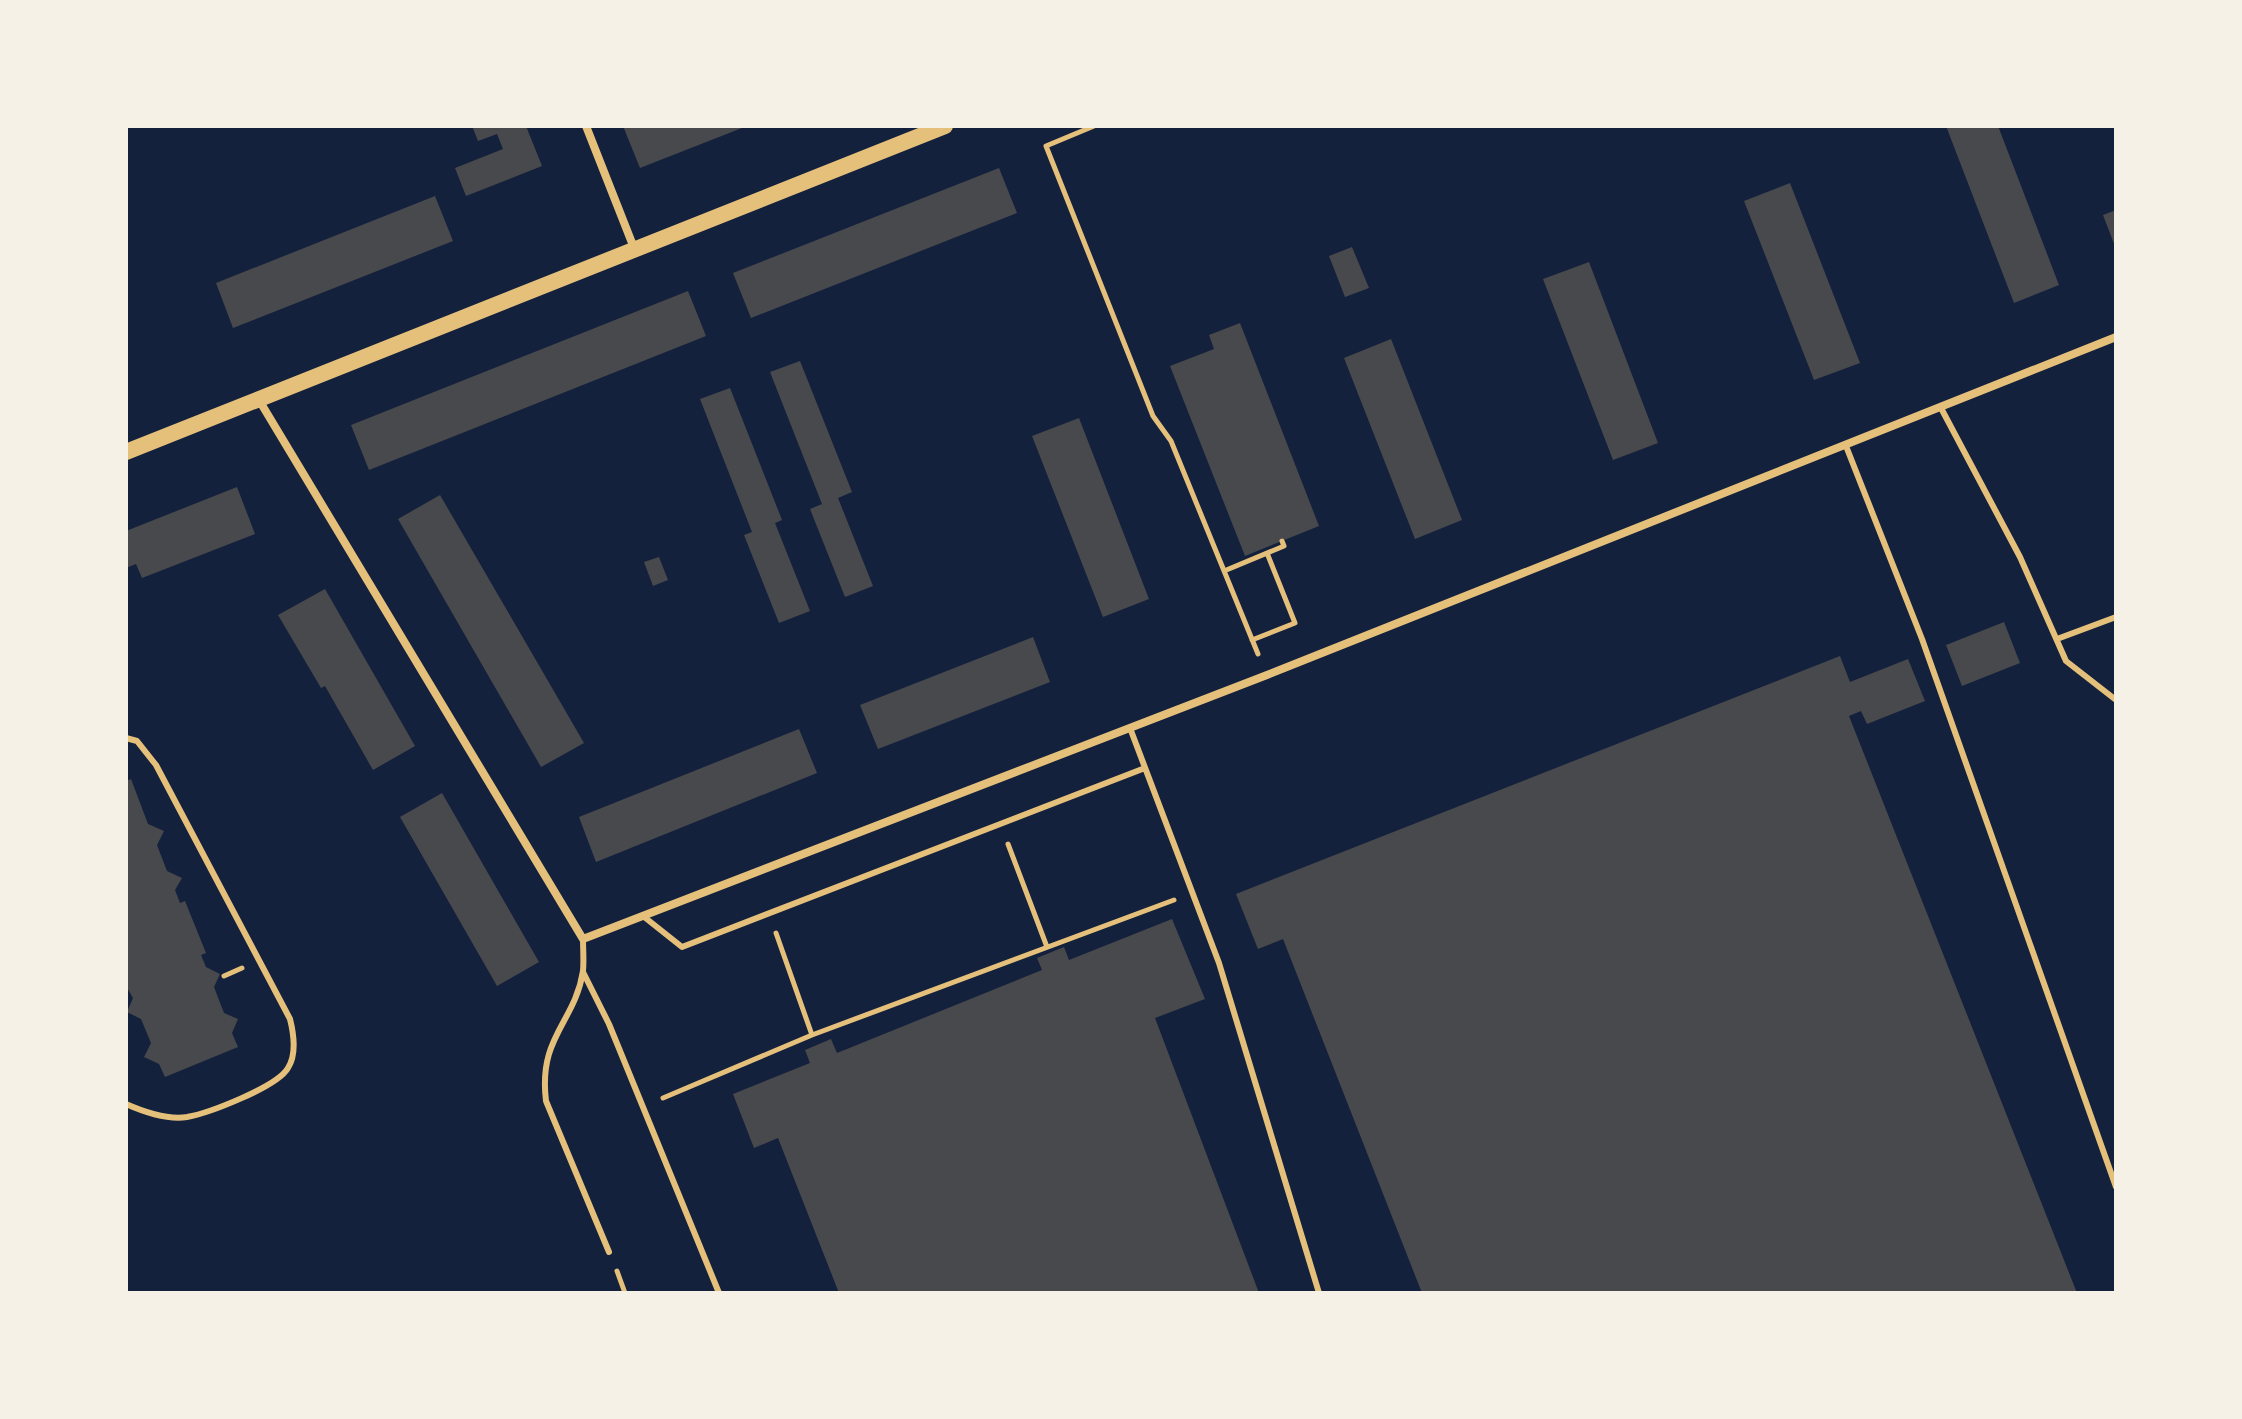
<svg xmlns="http://www.w3.org/2000/svg" width="2242" height="1419" font-family="'Nunito Sans',sans-serif">
	<style>
		.building { fill: #48494c }
		.lines { fill: none; stroke-linecap: round; stroke-linejoin: round }
		.path { stroke: #e5c07b; stroke-width: 5 }
		.service { stroke: #e5c07b; stroke-width: 6 }
		.minor { stroke: #e5c07b; stroke-width: 8 }
		.secondary { stroke: #e5c07b; stroke-width: 16 }
	</style>
	<rect width="100%" height="100%" fill="#14213d"/>
	<!-- building -->
	<path class="building" d="M472 126H526L542 166 466 196 455 168 503 149 497 134 478 141Z
		M623 126H747L640 168Z
		M1946 126H1998L2059 285 2014 303Z
		M999 168 1017 213 751 318 733 273Z
		M1790 183 1860 363 1814 380 1744 201Z
		M435 196 453 241 233 328 216 283Z
		M2116 210V249L2103 215Z
		M1352 247 1369 288 1345 297 1329 256Z
		M1589 262 1658 443 1613 460 1543 279Z
		M688 291 706 336 369 470 351 425Z
		M1240 323 1319 526 1245 556 1170 366 1214 349 1209 335Z
		M1391 339 1462 520 1415 539 1344 358Z
		M800 361 852 492 838 498 873 586 845 597 810 509 822 504 770 372Z
		M730 388 782 520 775 523 810 611 779 623 744 535 752 532 700 399Z
		M1079 418 1149 599 1103 617 1032 436Z
		M237 487 255 534 142 578 136 564 126 568V531Z
		M440 495 584 743 541 767 398 519Z
		M659 557 668 580 653 586 644 562Z
		M325 589 415 746 373 770 325 686 321 688 278 615Z
		M2004 622 2020 663 1962 686 1946 645Z
		M1033 637 1050 682 878 749 860 705Z
		M1840 656 1850 682 1908 659 1925 701 1867 724 1861 711 1849 716 2077 1293H1422L1283 939 1258 949 1236 894Z
		M799 729 817 773 596 862 579 817Z
		M131 779 148 824 164 831 157 845 167 871 182 878 175 890 180 903 185 901 206 953 201 955 206 967 220 974 214 987 224 1013 238 1019 232 1033 238 1047 165 1077 159 1064 144 1057 151 1043 141 1019 127 1012 133 998 126 986V781Z
		M442 793 539 962 497 986 400 817Z
		M1172 919 1205 999 1155 1018 1259 1293H839L778 1138 754 1148 733 1094 810 1063 805 1050 831 1039 837 1053 1042 970 1037 958 1064 947 1069 960Z"/>
	<g class="lines">
		<!-- path -->
		<path class="path" d="M1094 126 1046 146 1153 416 1171 441 1258 654
			M1224 571 1284 546 1282 541
			M1252 640 1295 623 1267 553
			M1008 844 1047 947
			M224 976 242 968
			M812 1035 1174 900
			M663 1098 812 1035 776 933
			M617 1271 625 1293"/>
		<!-- service -->
		<path class="service" d="M1941 408 2020 557 2066 661 2116 700
			M1846 446 1922 639 2116 1187
			M2057 639 2116 617
			M1130 728 1219 963 1319 1293
			M126 738 137 741 156 765 290 1019C294 1035 297 1054 288 1068 277 1087 209 1113 187 1117 167 1120 144 1112 126 1104
			M643 916 682 947 1145 768
			M583 939C583 949 584 961 583 971 575 1023 538 1036 546 1101L609 1252
			M583 972 609 1024 719 1293"/>
		<!-- minor -->
		<path class="minor" d="M586 126 634 248
			M259 400 583 939 1267 675 2116 337"/>
		<!-- secondary -->
		<path class="secondary" d="M126 452 945 126"/>
	</g>
	<!-- border -->
	<rect width="2242" height="1419" fill="none" stroke="#f6f1e7" stroke-width="256"/>
</svg>
